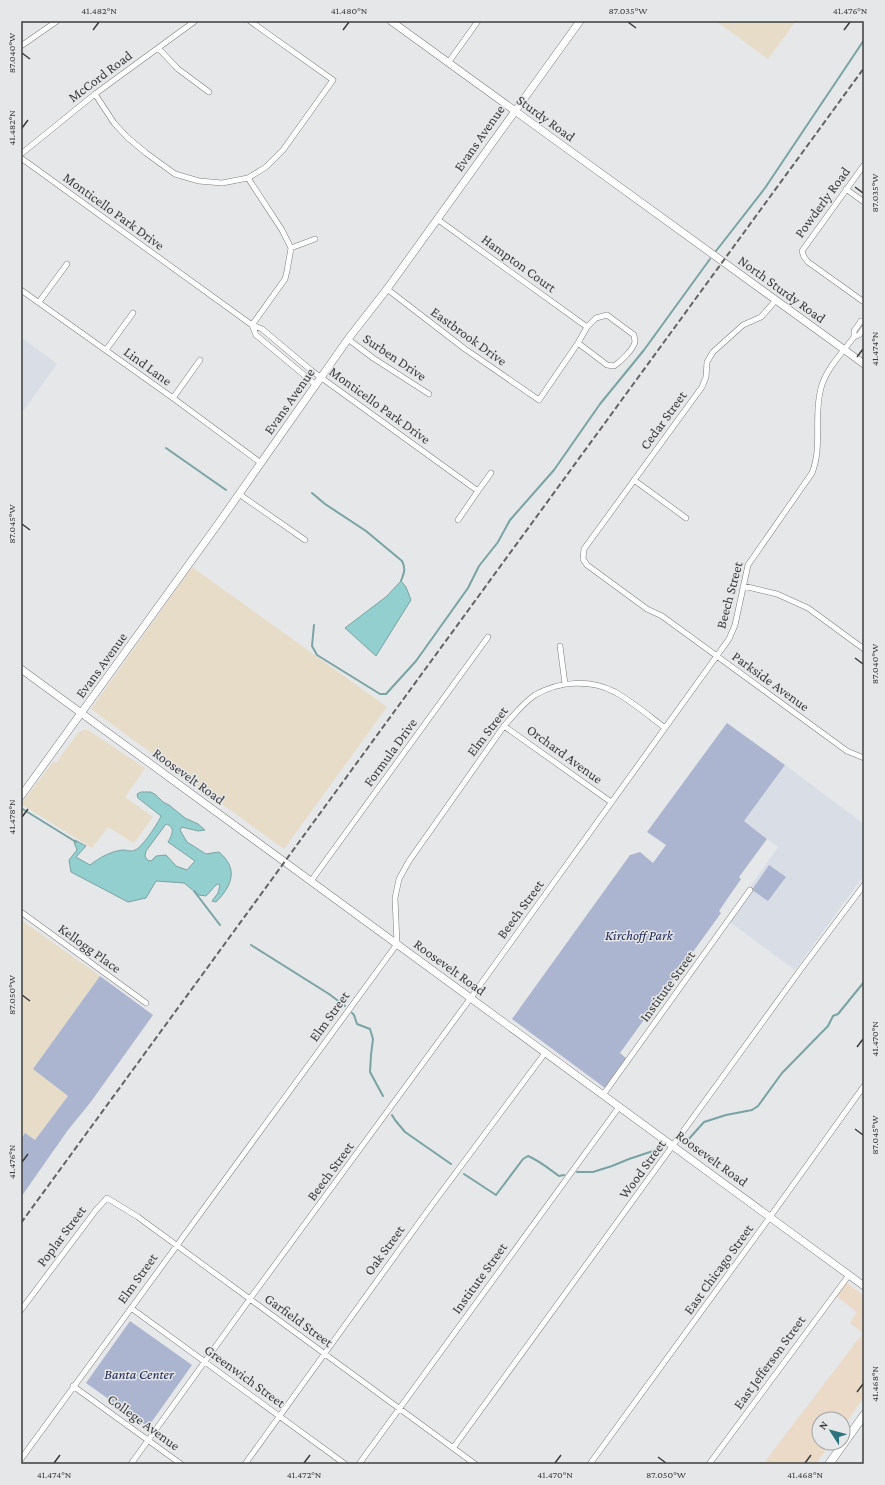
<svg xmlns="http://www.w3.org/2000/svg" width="885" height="1485" font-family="'Crimson Pro',serif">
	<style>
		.commercial { fill: #ebdac8 }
		.industrial { fill: #e6dcc7 }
		.built { fill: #d9dde6 }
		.green { fill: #acb5cf }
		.water { fill: #94cfcf; stroke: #7aa3a3; fill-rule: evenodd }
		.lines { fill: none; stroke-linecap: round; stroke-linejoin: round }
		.stream { stroke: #7aa3a3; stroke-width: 2 }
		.street-casing { stroke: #7e7e81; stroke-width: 6 }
		.secondary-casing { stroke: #7e7e81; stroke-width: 8 }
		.primary-casing { stroke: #7e7e81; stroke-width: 9 }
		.street { stroke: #fff; stroke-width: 5 }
		.secondary { stroke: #fff; stroke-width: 7 }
		.primary { stroke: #fff; stroke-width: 8 }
		.rail { stroke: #646465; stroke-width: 2; stroke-dasharray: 6 3; stroke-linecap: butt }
		.ticks { fill: none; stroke: #3c3c3d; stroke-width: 1.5 }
		.labels { text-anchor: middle; stroke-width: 3; stroke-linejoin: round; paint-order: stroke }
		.street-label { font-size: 14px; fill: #3c3c3d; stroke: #e6e7e9 }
		.park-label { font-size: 14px; font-style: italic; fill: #192456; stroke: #e6e7e9 }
		.neatline { fill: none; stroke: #3c3c3d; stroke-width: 1.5 }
		.ticks-label { font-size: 10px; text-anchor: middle; fill: #3c3c3d }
	</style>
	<rect width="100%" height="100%" fill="#e6e7e9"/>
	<!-- commercial -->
	<path class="commercial" d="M845 1284H848L864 1295V1397L843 1427V1419H819V1443H831L816 1464H763L863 1333 850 1323 857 1312 836 1296Z"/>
	<!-- industrial -->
	<path class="industrial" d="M716 21H796L768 59Z
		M192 567 387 707 284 849 91 709Z
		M82 730H88L145 768 125 797 153 817 134 843 108 827 92 848 21 804 53 762 56 763 78 733Z
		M21 920 100 976 33 1069 68 1096 35 1140 25 1133 21 1139Z"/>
	<!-- built -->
	<path class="built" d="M21 337 57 364 21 414Z
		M785 765 864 824V875L795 970 727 920 778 847 744 821Z"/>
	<!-- green -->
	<path class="green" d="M727 723 785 765 744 821 767 839 739 877 741 879 719 911 721 913 620 1053 626 1058 605 1088 512 1019 630 855 640 852 653 863 666 845 647 832Z
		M769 865 786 877 768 901 752 890Z
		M100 976 153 1015 90 1103 68 1130 21 1197V1139L25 1133 35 1140 68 1096 33 1069Z
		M130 1321 192 1365 148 1427 86 1383Z"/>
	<!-- water -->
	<path class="water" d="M401 581 406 587 411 600 376 656 345 628 387 596Z
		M141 792H151L156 795 163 802 169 805 185 818 198 824 205 830 198 831 182 827 180 830 187 842 206 854 219 852C239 869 232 886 216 902L212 901 218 893 220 885 218 884 216 885 206 896 199 895 184 883 156 881 146 898 128 902 71 872 69 860 77 850 74 842 75 840 86 846 76 857 90 865C99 858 111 851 123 850 127 850 131 852 135 850 141 849 159 822 161 816L138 798 137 794ZM166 824C176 827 172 835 168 842L195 861 187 870 176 866 166 855 156 856 151 861 147 860 145 856 146 851Z"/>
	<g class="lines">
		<!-- stream -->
		<path class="stream" d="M716 251 765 188 864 40
			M166 448 226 490
			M312 493 325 504 366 531 402 561C406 569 404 573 401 581
			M314 625 312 646 317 655 380 694H386L416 661 468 588 479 566 498 542 510 520 554 470 600 404 644 350 710 259
			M21 808 76 842
			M194 891 220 925
			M251 945 329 994 345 1006
			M352 1013 354 1015 357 1024 370 1029 373 1039 371 1055 370 1072 383 1096
			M392 1115 395 1120 405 1132 451 1164
			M687 1141 704 1122 726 1115 752 1110 758 1106 782 1073 828 1026 833 1016 838 1014 864 982
			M577 1172H593L612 1166 629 1159 662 1148
			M464 1174 496 1195 523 1159 528 1156C540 1161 549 1169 559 1176L564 1175"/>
		<!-- street casing -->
		<g class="street-casing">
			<path id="street" d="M21 46 57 21
				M158 48 178 69 209 92
				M448 63 478 21
				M95 94 114 123 127 137 146 153 175 174 199 181 222 183 248 178 266 167 283 150 333 80 250 21
				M21 154 95 94 195 21
				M21 158 252 325 262 329 312 371 478 491 491 473
				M864 165 802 251 804 257 808 262 864 302
				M248 178 282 230 291 248 287 271 285 279 252 325
				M846 189 864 202
				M437 219 587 327
				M291 248 315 239
				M387 289 465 349 539 400 578 343 587 327 596 318 607 315 634 335C634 337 635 340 635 342 633 350 620 362 614 366L607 365 578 343
				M21 290 173 398 261 463
				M776 300 761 317 743 325 713 352 707 362 706 377 702 387 584 549 583 559 587 565 647 609 662 616 847 751 864 758
				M39 302 67 264
				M252 325 256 335 316 385
				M854 337V331L861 321H864
				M348 339 373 358 429 394
				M106 350 133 313
				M173 398 200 360
				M634 480 686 518
				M239 494 305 540
				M458 520 478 491
				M743 586 777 594 808 608 864 649
				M560 646 565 684
				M504 726 611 802
				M311 881 488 637
				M21 912 146 1003
				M603 1095 750 890
				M131 1308 345 1464
				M21 1310 96 1210 107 1198 138 1217 475 1464
				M73 1386 181 1464
				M453 1448 801 969 864 885
				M21 1459 397 944 395 898 399 879 409 861 504 726C514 715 523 703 535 695 559 681 590 679 615 692 633 702 649 716 665 728
				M131 1464 252 1296 475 992 729 639 735 625 748 565 812 473C823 446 813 416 821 388 826 369 842 353 854 337L859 335 864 328
				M245 1464 426 1213 545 1053
				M359 1464 619 1107
				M590 1464 770 1217 864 1086
				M709 1464 849 1275"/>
		</g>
		<!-- secondary casing -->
		<g class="secondary-casing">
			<path id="secondary" d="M391 21 864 364
				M21 669 864 1286
				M21 796 218 524 348 339 387 289 580 21"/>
		</g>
		<!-- primary casing -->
		<g class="primary-casing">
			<path id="primary" d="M829 1464 864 1415"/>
		</g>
		<!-- street -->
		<use href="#street" class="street"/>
		<!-- secondary -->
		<use href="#secondary" class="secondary"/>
		<!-- primary -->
		<use href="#primary" class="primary"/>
		<!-- rail -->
		<path class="rail" d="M21 1223 864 68"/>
	</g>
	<!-- ticks -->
	<path class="ticks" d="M628 22 636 28M93 30 99 22M343 30 349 22M844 30 850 22M22 53 30 59M22 128 28 120M855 187 863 193M857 357 863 349M22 524 30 530M855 658 863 664M22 817 28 809M22 995 30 1001M857 1047 863 1039M855 1129 863 1135M22 1162 28 1154M857 1392 863 1384M658 1457 666 1463M54 1463 60 1455M304 1463 310 1455M555 1463 561 1455M805 1463 811 1455"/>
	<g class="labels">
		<!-- street labels -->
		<g class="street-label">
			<text transform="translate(100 76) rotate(-37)" y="5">McCord Road</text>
			<text transform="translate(546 118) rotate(36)" y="5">Sturdy Road</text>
			<text transform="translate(479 138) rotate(-55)" y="5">Evans Avenue</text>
			<text transform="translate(822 202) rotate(-54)" y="5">Powderly Road</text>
			<text transform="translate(114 211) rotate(36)" y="5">Monticello Park Drive</text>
			<text transform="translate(519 263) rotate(36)" y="5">Hampton Court</text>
			<text transform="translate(782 289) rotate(36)" y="5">North Sturdy Road</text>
			<text transform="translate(469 336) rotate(36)" y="5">Eastbrook Drive</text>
			<text transform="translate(395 357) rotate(34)" y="5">Surben Drive</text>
			<text transform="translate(148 366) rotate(36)" y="5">Lind Lane</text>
			<text transform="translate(289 401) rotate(-55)" y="5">Evans Avenue</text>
			<text transform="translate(380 405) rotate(36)" y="5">Monticello Park Drive</text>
			<text transform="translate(663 420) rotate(-54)" y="5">Cedar Street</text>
			<text transform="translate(729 595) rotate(-75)" y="5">Beech Street</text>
			<text transform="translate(101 665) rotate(-54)" y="5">Evans Avenue</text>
			<text transform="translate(771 681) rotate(36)" y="5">Parkside Avenue</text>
			<text transform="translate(487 731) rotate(-53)" y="5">Elm Street</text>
			<text transform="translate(390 752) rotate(-54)" y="5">Formula Drive</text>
			<text transform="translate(565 754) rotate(36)" y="5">Orchard Avenue</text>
			<text transform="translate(189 776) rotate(36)" y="5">Roosevelt Road</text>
			<text transform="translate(520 909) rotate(-54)" y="5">Beech Street</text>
			<text transform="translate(90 948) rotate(36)" y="5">Kellogg Place</text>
			<text transform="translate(450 967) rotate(36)" y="5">Roosevelt Road</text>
			<text transform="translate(667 986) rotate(-54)" y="5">Institute Street</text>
			<text transform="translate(329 1016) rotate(-54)" y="5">Elm Street</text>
			<text transform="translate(712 1158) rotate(36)" y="5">Roosevelt Road</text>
			<text transform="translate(642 1169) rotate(-54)" y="5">Wood Street</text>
			<text transform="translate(330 1171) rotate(-54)" y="5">Beech Street</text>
			<text transform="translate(61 1236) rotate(-53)" y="5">Poplar Street</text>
			<text transform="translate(384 1250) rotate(-54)" y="5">Oak Street</text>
			<text transform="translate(718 1269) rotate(-54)" y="5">East Chicago Street</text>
			<text transform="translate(137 1278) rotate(-54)" y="5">Elm Street</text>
			<text transform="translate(479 1278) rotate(-54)" y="5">Institute Street</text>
			<text transform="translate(299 1320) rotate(36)" y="5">Garfield Street</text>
			<text transform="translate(769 1362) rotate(-54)" y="5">East Jefferson Street</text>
			<text transform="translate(245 1376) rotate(36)" y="5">Greenwich Street</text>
			<text transform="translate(144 1422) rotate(36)" y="5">College Avenue</text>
		</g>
		<!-- park labels -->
		<g class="park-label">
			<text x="639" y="940">Kirchoff Park</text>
			<text x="139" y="1379">Banta Center</text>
		</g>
	</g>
	<!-- border -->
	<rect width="885" height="1485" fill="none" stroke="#e6e7e9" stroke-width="44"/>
	<!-- north arrow -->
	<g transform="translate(831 1431) rotate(306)"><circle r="19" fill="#e6e7e9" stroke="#a2a3a4"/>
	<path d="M0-3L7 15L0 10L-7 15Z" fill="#2c737e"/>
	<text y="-6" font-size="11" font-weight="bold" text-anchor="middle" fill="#3c3c3d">N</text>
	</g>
	<rect x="22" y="22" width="841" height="1441" class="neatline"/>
	<g class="ticks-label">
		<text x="99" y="14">41.482°N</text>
		<text x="349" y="14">41.480°N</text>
		<text x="628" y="14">87.035°W</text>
		<text x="850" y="14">41.476°N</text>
		<text transform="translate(11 53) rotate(-90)" y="4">87.040°W</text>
		<text transform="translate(11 128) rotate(-90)" y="4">41.482°N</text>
		<text transform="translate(874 193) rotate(-90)" y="4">87.035°W</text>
		<text transform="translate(874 349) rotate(-90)" y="4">41.474°N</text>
		<text transform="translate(11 524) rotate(-90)" y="4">87.045°W</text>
		<text transform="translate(874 664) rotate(-90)" y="4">87.040°W</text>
		<text transform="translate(11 817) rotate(-90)" y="4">41.478°N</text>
		<text transform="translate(11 995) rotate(-90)" y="4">87.050°W</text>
		<text transform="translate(874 1039) rotate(-90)" y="4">41.470°N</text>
		<text transform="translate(874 1135) rotate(-90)" y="4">87.045°W</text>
		<text transform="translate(11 1162) rotate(-90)" y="4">41.476°N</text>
		<text transform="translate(874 1384) rotate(-90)" y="4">41.468°N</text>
		<text x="54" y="1478">41.474°N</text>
		<text x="304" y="1478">41.472°N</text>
		<text x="555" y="1478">41.470°N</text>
		<text x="666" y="1478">87.050°W</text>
		<text x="805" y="1478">41.468°N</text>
	</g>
</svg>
